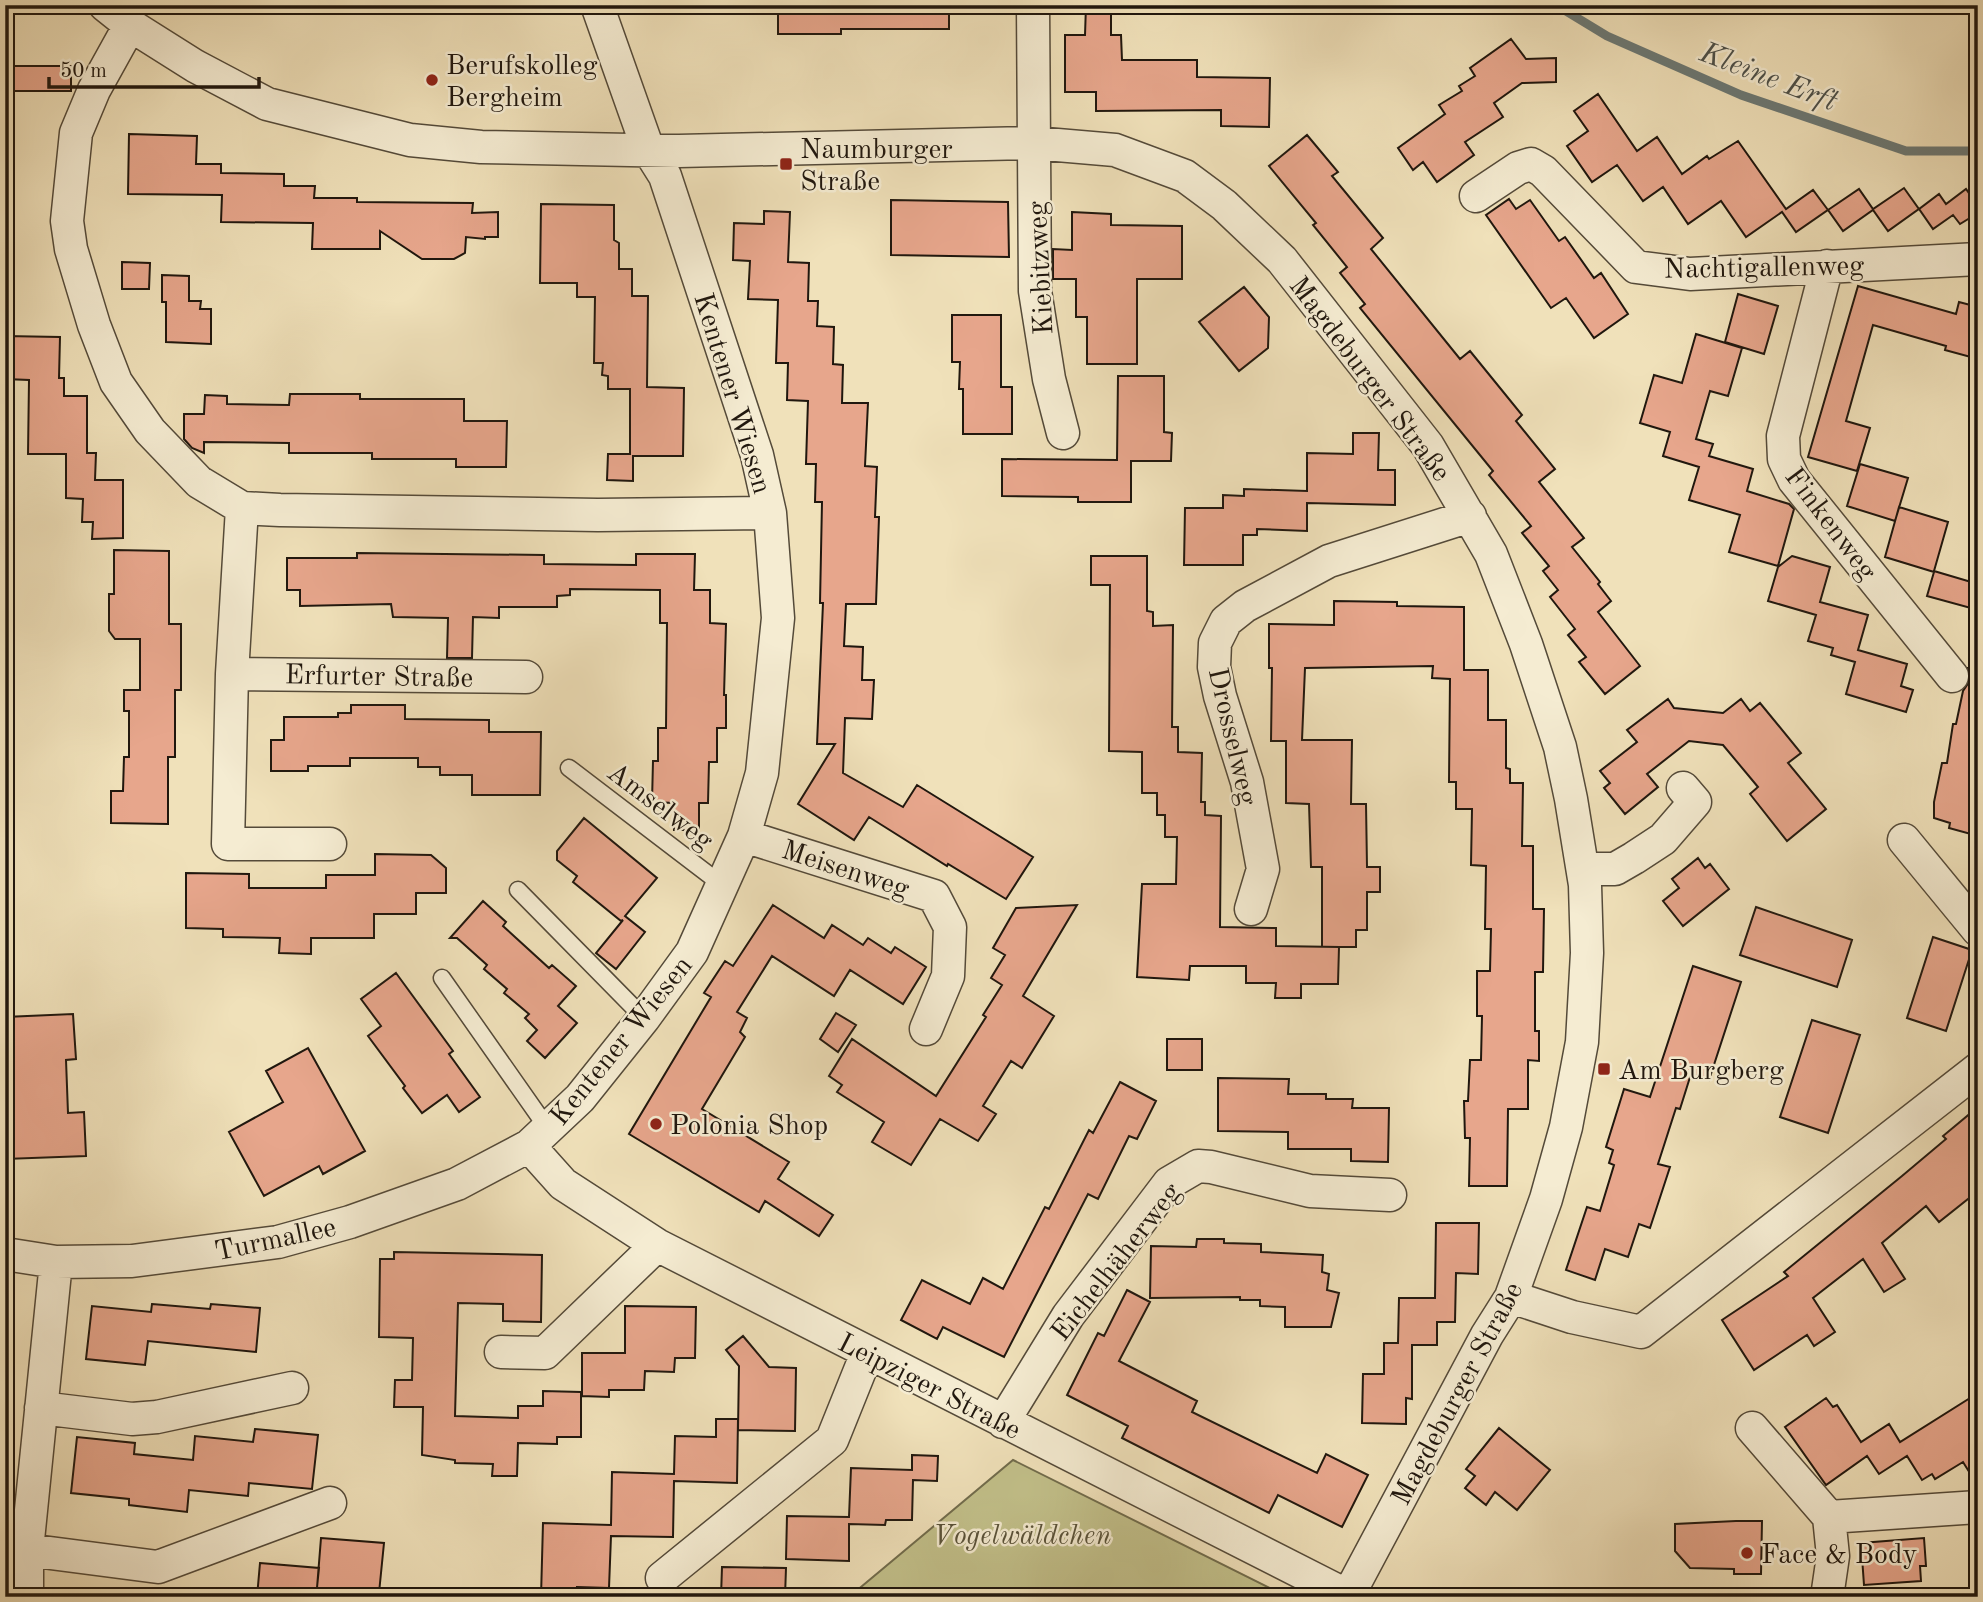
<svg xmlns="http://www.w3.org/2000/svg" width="1983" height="1602" font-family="'Old Standard TT',serif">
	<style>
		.green { fill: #c2c08a; stroke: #716c4c; stroke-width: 2 }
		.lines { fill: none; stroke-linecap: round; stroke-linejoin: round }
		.stream { stroke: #6c7975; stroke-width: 9 }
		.building { fill: #e7a68c; stroke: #20170e; stroke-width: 2 }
		.service-casing { stroke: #544a39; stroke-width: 19 }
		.minor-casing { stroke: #544a39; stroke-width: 35 }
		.service { stroke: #f5ecd2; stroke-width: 16 }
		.minor { stroke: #f5ecd2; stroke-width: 32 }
		.poi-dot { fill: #8f2418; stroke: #f5ecd2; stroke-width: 2.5 }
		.labels { text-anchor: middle; stroke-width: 5; stroke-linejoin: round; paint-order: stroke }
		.poi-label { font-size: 28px; fill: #20170e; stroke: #f5ecd2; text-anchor: start }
		.street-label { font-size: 28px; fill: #20170e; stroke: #f5ecd2 }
		.park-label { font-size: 28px; font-style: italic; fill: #595239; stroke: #f5ecd2 }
		.water-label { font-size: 30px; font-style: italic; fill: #4c504a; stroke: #f5ecd2 }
	</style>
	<rect width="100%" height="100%" fill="#f0e1ba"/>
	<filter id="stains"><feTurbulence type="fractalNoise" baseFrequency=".00286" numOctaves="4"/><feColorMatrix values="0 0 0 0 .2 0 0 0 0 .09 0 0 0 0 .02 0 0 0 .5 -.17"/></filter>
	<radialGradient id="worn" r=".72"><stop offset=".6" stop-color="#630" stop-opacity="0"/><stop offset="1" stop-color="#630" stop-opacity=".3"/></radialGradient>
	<!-- green -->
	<path class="green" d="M1013 1460 1288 1597H849Z"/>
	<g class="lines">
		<!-- stream -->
		<path class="stream" d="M1556 5 1607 36 1741 95 1906 151H1978"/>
	</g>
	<!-- building -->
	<path class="building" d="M778 5H949V29H841V34H778Z
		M1086 5H1111V35H1121L1122 60H1197V77L1270 78 1269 127 1221 126V110L1096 111V92H1065V35H1085Z
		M1511 39 1526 59 1556 58V82L1522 83 1494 103 1503 117 1465 142 1474 155 1437 182 1423 162 1413 170 1398 148 1445 114 1439 105 1462 91 1459 86 1475 76 1470 68Z
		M5 66H71V91H5Z
		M1598 94 1637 151 1657 137 1682 174 1707 156 1709 159 1738 141 1786 209 1813 190 1828 210 1859 189 1873 209 1904 188 1919 209 1939 194 1946 204 1966 189 1978 206V213L1960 224 1953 215 1933 229 1919 209 1888 231 1873 210 1843 231 1828 210 1796 232 1782 212 1746 237 1721 201 1688 224 1663 187 1643 201 1617 165 1592 182 1567 146 1588 131 1574 111Z
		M129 134 197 136 196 164H221V173L284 174V186H315L314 198H357V202L473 203 472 213 498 212V237H485V239L466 237 465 253 454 259H422L380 231V249H312L313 223 221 222 222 195 128 194Z
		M1307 135 1338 172 1332 176 1383 238 1371 249 1460 359 1470 351 1522 415 1516 421 1555 469 1539 482 1584 538 1572 547 1600 582 1598 584 1611 601 1598 612 1640 666 1605 694 1579 662 1586 657 1568 635 1575 629 1550 597 1558 590 1543 571 1549 566 1522 533 1531 526 1489 475 1493 471 1360 308 1365 304 1340 273 1347 267 1313 225 1316 223 1269 166Z
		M1509 199 1516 209 1530 200 1559 241 1565 237 1594 278 1601 273 1628 314 1594 338 1566 298 1551 308 1486 215Z
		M891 200 1008 202 1009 257 891 255Z
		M541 204 614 205V240L619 243V269H632V296H648L647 387 684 388 683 456H633V481L607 480 608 454H630V389H608V376L602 375 603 363H594L595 297H577V283H540Z
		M764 211 790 212 788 262 809 263 808 301H818L817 326 834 327 833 364 843 365 842 403H868L865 466 877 467 875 517H879L876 604H846L844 646 863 647 862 680H874L872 719 845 718 843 773 903 807 917 785 1033 857 1006 899 948 864 947 866 869 817 854 840 798 804 835 744H817L823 603H820L822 502H815L816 464H806L808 401 787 400 788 363H776L778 300 748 299 750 261 733 260 734 223 764 224Z
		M1072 212 1111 214V225L1182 226V279H1137V364H1087V317H1076V279H1053V249L1072 250Z
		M122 262 150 263 149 289H122Z
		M162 275 189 276V301H201L200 309H211V344L166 342V302H162Z
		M1858 286 1956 314 1959 302 1978 307V359L1945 350 1946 346 1873 325 1846 421 1870 428 1857 471 1808 457Z
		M1244 287 1269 317 1268 348 1239 371 1199 322Z
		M1738 294 1778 306 1764 354 1725 342Z
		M952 315H1001V387H1012V434H963V389H959L960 362H952Z
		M1696 334 1742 348 1728 396 1710 391 1696 439 1713 444 1709 456 1753 469 1747 491 1789 504 1794 509 1778 566 1729 552 1740 515 1689 500 1699 467 1663 456 1670 432 1640 423 1654 375 1682 383Z
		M5 336 60 337 59 378H64V396H87V453H96L95 480H123V538L92 539 93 522H82L83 499 66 498V454H28L29 380 5 379Z
		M1118 376H1164V432L1172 433 1171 461H1131V502H1078V497L1002 496V459L1117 460Z
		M290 394H360V399H464V421H507L506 467H456V459H372V453H289V443L204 442V453L192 448 184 439V414H204L205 395 227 396V404L289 405Z
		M1353 433H1379L1378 470H1395V505L1307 503V531L1257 529V535H1243V565H1184L1185 508H1223V495L1244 496V489L1307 491V453L1353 454Z
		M1860 464 1908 478 1895 521 1847 506Z
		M1899 507 1948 522 1934 571 1978 584V610L1927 596 1934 572 1885 557Z
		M114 550 169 551V624H181V690H175V757H168V824L111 823V791H123L124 757H129V711H124V690H140V639H115L109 631V594H114Z
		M357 553 544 555V564L636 565V554H695L694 590H710V623L726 624 724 695H726V728H717V762H709L708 803H699V830H674V803L652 802 653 761H658V728H666L667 623H660V590L570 589V595L557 596V607H499V618L473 617 472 658H447L448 618 393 617 391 604 300 606V590H287V558H357Z
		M1091 556H1147V611L1153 612V626L1173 625 1172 727H1178V752L1202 753 1201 802H1205V815L1221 816 1220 927 1276 928V946L1339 947 1338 984H1301V998H1275L1276 983H1246V966H1190L1189 980 1137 977 1142 884H1176L1177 837H1165V815H1157V793H1142V752L1109 751 1110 585H1091Z
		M1792 556 1830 567 1820 602 1868 615 1858 650 1907 664 1901 686 1913 690 1906 712 1846 694 1855 662 1831 655 1833 648 1808 641 1816 615 1768 601 1778 567Z
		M1334 601 1397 602V606L1464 607V670H1488V720H1506V768L1510 769V783H1523L1522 846H1533V909H1544L1543 972H1535V1031H1539V1061L1528 1060V1109H1508L1507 1186H1469L1470 1138H1465L1464 1101H1468L1470 1060H1481L1482 1016H1477V971H1490L1491 929H1485L1486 866 1471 865 1472 809H1456V782H1449L1450 679 1432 678 1433 666 1305 668 1302 740H1352L1351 804H1366L1367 867H1380V892H1367V930H1356V947H1322V867H1311L1309 804 1286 803V741H1271L1272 668H1269V624L1334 625Z
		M1968 668 1978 669V836L1949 828 1950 823 1934 818V802L1942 763H1947L1953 724H1956L1963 691 1969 682Z
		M1668 699 1674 708 1723 713 1741 699 1750 711 1760 703 1801 753 1788 763 1826 809 1787 841 1750 794 1758 787 1723 745 1689 741 1647 774 1658 787 1625 814 1604 788 1610 783 1600 771 1637 742 1627 730Z
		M351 705H405V719L489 720V732H541L540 795H472V775H440V767H418V758H350V766H308V771H271V740H284V717H338V713H351Z
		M584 818 657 878 625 916 645 932 616 969 596 953 623 920 621 921 573 882 577 876 557 860V851Z
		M375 854 431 855 446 868V893H416V914H374V938H311V954L279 953 280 938 223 937V929L186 928V873L249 874V888H326V875H375Z
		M1698 858 1705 868 1710 864 1729 889 1683 926 1663 901 1679 888 1672 879Z
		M483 901 506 922 503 926 549 968 552 965 576 986 558 1006 577 1023 545 1058 527 1041 537 1030 525 1018 529 1014 504 993 507 989 484 969 487 965 457 938H450Z
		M773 905 824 938 832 925 863 945 868 938 891 953 895 947 926 967 903 1004 850 970 834 996 772 956 737 1012 747 1018 740 1032 745 1037 702 1109 789 1162 778 1179 833 1215 819 1236 765 1201 759 1212 629 1134 711 997 704 993 725 961 733 966Z
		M1077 905 1023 996 1054 1016 1022 1068 1011 1061 983 1106 996 1114 978 1141 940 1119 911 1165 872 1142 884 1122 837 1092 842 1085 829 1076 852 1039 936 1096 986 1017 983 1015 1002 985 991 978 1005 955 993 948 1016 908Z
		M1756 907 1852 940 1837 987 1740 955Z
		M1933 937 1972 950 1946 1031 1907 1018Z
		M1693 966 1741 982 1709 1080 1691 1074 1680 1109 1676 1108 1658 1164 1670 1167 1650 1228 1639 1224 1628 1257 1605 1249 1595 1280 1566 1270 1587 1207 1600 1211 1614 1165 1609 1163 1613 1150 1606 1147 1624 1089 1650 1097Z
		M396 973 453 1051 449 1054 480 1097 459 1112 447 1095 422 1113 403 1088 405 1086 368 1036 381 1026 361 999Z
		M836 1013 856 1025 838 1052 820 1039Z
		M73 1014 76 1059 66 1060 68 1113 84 1112 86 1156 5 1159V1017Z
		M1812 1020 1860 1035 1828 1133 1780 1117Z
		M1167 1039H1202V1070H1167Z
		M308 1048 365 1151 323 1174 319 1166 264 1196 229 1132 283 1102 266 1071Z
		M1218 1078 1289 1079 1288 1094H1326V1099H1353L1352 1108H1389L1388 1162 1351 1161V1149H1288V1132L1218 1131Z
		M1120 1082 1156 1101 1137 1139 1129 1136 1098 1199 1088 1194 1004 1357 943 1327 937 1339 901 1320 922 1280 970 1304 983 1278 1003 1289 1045 1207 1049 1209 1089 1130 1093 1133Z
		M1978 1107V1191L1939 1222 1926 1206 1882 1243 1905 1279 1884 1292 1863 1259 1813 1298 1835 1332 1814 1346 1807 1335 1754 1370 1722 1320 1788 1276 1784 1272 1902 1176 1946 1139 1943 1136Z
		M1436 1223H1479L1478 1274 1456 1273 1455 1322H1437V1345H1412V1399L1406 1398V1424L1362 1423 1363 1374H1384V1343H1398L1399 1298H1435Z
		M1197 1239H1224V1243L1261 1244V1252L1323 1255 1322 1272 1329 1274 1327 1290 1339 1293 1331 1327H1285V1307L1260 1306V1300H1240V1297L1150 1298 1151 1246 1196 1247Z
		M394 1252 542 1255 541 1322 503 1321V1304L458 1303 455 1416 518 1418V1406H543V1391L581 1392V1437H557V1444L518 1443 517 1476H492L493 1464 455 1463V1460L422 1455 423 1407H394L395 1380H412L413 1338 379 1337 380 1259H394Z
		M1127 1290 1150 1302 1119 1361 1197 1401 1192 1412 1317 1473 1326 1454 1368 1475 1342 1527 1278 1495 1269 1513 1122 1438 1128 1426 1067 1395 1098 1333 1104 1336Z
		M152 1304 210 1309 211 1304 260 1308 256 1352 148 1341 145 1365 86 1359 92 1306 151 1312Z
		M625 1306 696 1307 695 1358H675L674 1372 645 1371 644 1390H609V1397L582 1396V1353H625Z
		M743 1336 769 1367 796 1368 795 1431 738 1430 739 1366 726 1350Z
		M1978 1393V1486L1963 1462 1935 1479 1932 1474 1922 1480 1907 1456 1879 1474 1867 1456 1826 1485 1785 1427 1826 1398 1833 1407 1837 1405 1861 1442 1889 1424 1900 1442Z
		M716 1419H738L737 1483 674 1481 673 1537 611 1536 609 1588 577 1587V1597H541L543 1523 611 1525 612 1472 674 1474 675 1436 716 1437Z
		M1499 1428 1550 1470 1517 1510 1495 1492 1486 1505 1465 1488 1475 1476 1466 1469Z
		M255 1429 318 1435 312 1489 249 1483 248 1496 189 1490 187 1512 129 1505V1499L71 1493 77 1437 135 1443 134 1454 193 1460 195 1436 253 1442Z
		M912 1455 938 1456 937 1481 913 1480 912 1520H886L885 1525 849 1524V1561L786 1559 787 1516 849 1517 851 1468 912 1470Z
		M1736 1521H1762L1761 1574H1734V1569L1690 1568 1675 1551V1524Z
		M321 1538 384 1543 379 1593 317 1588Z
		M1924 1538 1926 1566H1920L1921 1581 1864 1585 1861 1543Z
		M260 1563 319 1568 316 1597H257Z
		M722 1567 786 1568 785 1597H721Z"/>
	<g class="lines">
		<!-- service casing -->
		<g class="service-casing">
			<path id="service" d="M569 768 721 884
				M518 890 644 1018
				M442 978 548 1129"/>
		</g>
		<!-- minor casing -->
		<g class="minor-casing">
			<path id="minor" d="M105 5 130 25 195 66 267 104 410 140 481 147 679 151 1034 143 1115 150 1185 176 1224 205 1282 260 1428 446 1491 554 1526 644 1560 747 1571 799 1585 885 1587 953 1582 1042 1566 1127 1546 1199 1511 1297 1487 1335 1348 1596
				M1033 5 1035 291 1049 379 1063 433
				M130 25 94 90 76 133 67 221 71 249 94 325 116 382 150 431 199 482 242 508 280 510 598 515 770 513
				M1476 196 1518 168 1531 164 1543 171 1636 267 1690 274 1978 259
				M1827 266 1783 436 1784 459 1794 480 1952 676
				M242 508 232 674 228 844H330
				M232 674 526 677
				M744 836 934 896 950 927 948 976 926 1029
				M1904 840 1978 930
				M1583 869H1615L1634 858 1663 839 1695 802 1683 788
				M1251 909 1263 869 1247 782 1220 696 1214 667 1215 643 1226 621 1245 606 1329 561 1470 516
				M529 1146 563 1184 657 1245 1350 1597
				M5 1254 56 1262 132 1261 278 1242 350 1222 457 1184 529 1146 580 1098 644 1018 692 952 744 836 762 773 778 618 770 513 757 455 665 176 648 149 597 5
				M1511 1297 1572 1317 1641 1332 1978 1069
				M501 1352 545 1353 657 1245
				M41 1408 132 1419 157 1417 292 1388
				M1003 1422 1068 1316 1169 1183 1198 1166 1211 1167 1310 1191 1390 1195
				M1752 1428 1829 1517 1833 1556 1827 1597
				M1829 1517 1978 1507
				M27 1550 158 1567 330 1503
				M662 1578 832 1440 867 1353
				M27 1597V1550L56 1262"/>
		</g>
		<!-- service -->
		<use href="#service" class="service"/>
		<!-- minor -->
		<use href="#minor" class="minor"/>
	</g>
	<!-- markers -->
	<g class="poi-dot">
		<circle cx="432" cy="80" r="7"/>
		<rect x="779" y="157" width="14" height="14" rx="3.5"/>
		<rect x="1597" y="1062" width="14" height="14" rx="3.5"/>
		<circle cx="656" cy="1124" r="7"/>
		<circle cx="1747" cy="1553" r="7"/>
	</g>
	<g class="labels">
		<!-- poi labels -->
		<g class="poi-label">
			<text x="446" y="74">Berufskolleg<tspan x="446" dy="32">Bergheim</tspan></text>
			<text x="800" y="158">Naumburger<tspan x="800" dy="32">Straße</tspan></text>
			<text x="1618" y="1079">Am Burgberg</text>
			<text x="670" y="1134">Polonia Shop</text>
			<text x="1761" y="1563">Face &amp; Body</text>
		</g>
		<!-- street labels -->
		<g class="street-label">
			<text transform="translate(1764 266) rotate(-1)" y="10">Nachtigallenweg</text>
			<text transform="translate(1039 268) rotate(-93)" y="10">Kiebitzweg</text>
			<text transform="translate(1371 378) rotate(53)" y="10">Magdeburger Straße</text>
			<text transform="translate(734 393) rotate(73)" y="10">Kentener Wiesen</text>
			<text transform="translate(1832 523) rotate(53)" y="10">Finkenweg</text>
			<text transform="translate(379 675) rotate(1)" y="10">Erfurter Straße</text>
			<text transform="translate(1234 736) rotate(77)" y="10">Drosselweg</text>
			<text transform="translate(661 805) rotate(37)" y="10">Amselweg</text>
			<text transform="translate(846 868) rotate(18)" y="10">Meisenweg</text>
			<text transform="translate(620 1040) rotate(-51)" y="10">Kentener Wiesen</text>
			<text transform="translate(275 1238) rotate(-12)" y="10">Turmallee</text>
			<text transform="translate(1115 1261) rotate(-52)" y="10">Eichelhäherweg</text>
			<text transform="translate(930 1385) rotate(27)" y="10">Leipziger Straße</text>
			<text transform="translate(1456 1393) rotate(-62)" y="10">Magdeburger Straße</text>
		</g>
		<!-- park labels -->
		<g class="park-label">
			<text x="1022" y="1544">Vogelwäldchen</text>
		</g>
		<!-- water labels -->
		<g class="water-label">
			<text transform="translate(1769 76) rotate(21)" y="10">Kleine Erft</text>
		</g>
	</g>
	<!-- margin -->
	<rect width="1983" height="1602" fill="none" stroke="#f0e1ba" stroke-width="28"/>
	<rect x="7" y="7" width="1969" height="1588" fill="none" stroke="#20170e" stroke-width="3.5"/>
	<rect x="14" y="14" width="1955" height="1574" fill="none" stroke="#20170e" stroke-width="2"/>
	<!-- scale -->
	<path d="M49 77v10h210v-10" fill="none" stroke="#20170e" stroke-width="3.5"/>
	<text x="60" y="77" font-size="21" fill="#20170e" stroke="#f5ecd2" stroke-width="5" paint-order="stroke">50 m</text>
	<rect width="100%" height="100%" filter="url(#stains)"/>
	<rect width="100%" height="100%" fill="url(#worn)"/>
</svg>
